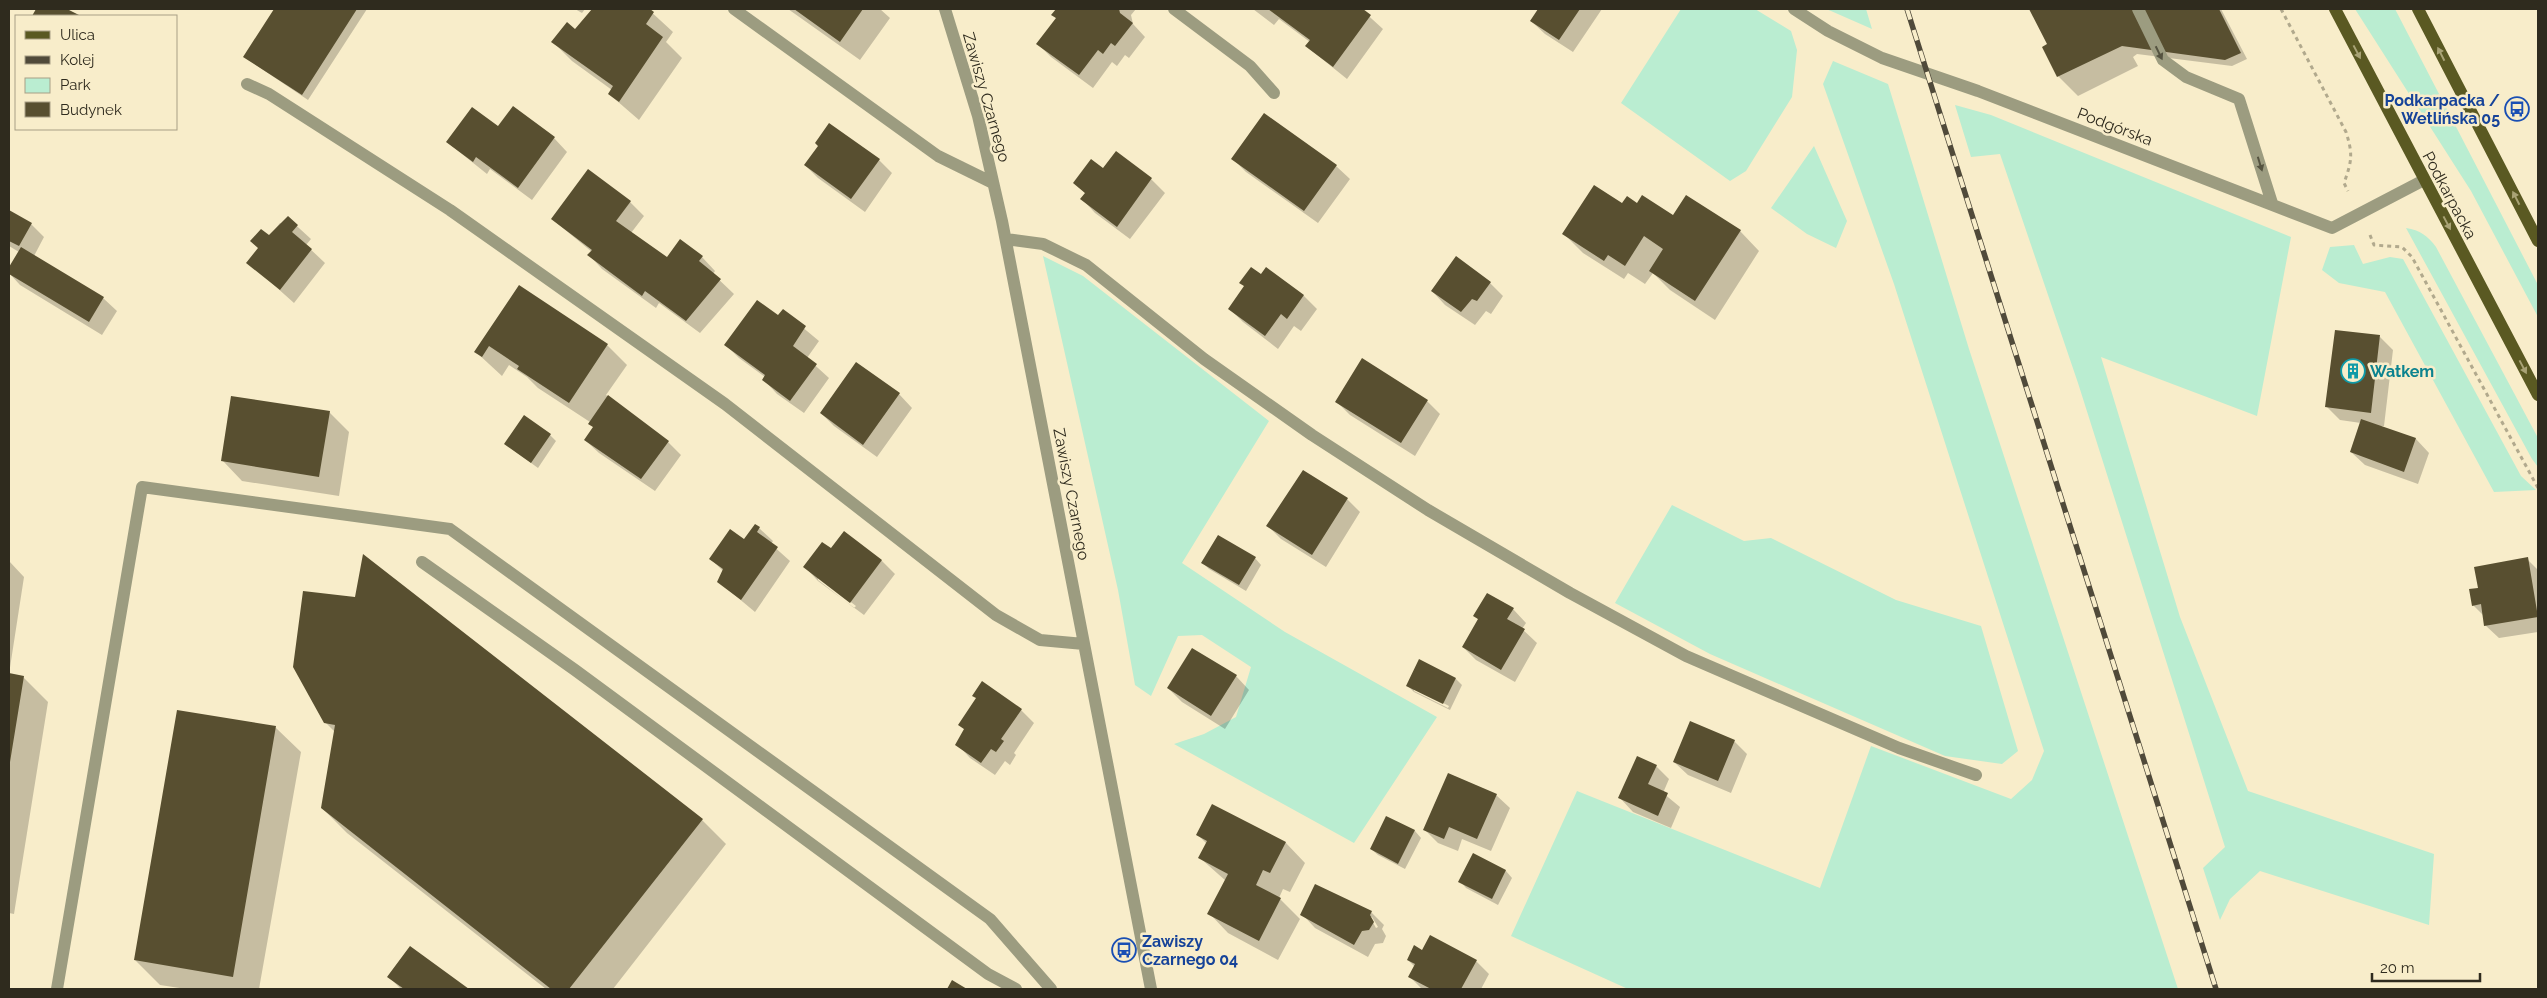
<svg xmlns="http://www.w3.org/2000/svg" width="2547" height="998" font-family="Raleway,sans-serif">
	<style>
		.green { fill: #baedd1 }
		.shadow { fill: #0003; fill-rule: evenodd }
		.building { fill: #584f30 }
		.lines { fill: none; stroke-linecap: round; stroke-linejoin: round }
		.path { stroke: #b1a98d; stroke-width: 3; stroke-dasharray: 4 4; stroke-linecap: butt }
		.minor { stroke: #9c9c80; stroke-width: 12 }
		.major { stroke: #5a5922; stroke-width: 12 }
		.rail-casing { stroke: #504a3a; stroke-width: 5.5 }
		.rail { stroke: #f8edca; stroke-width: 4; stroke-dasharray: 11; stroke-linecap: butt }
		.oneway { fill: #a9a376 }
		.oneway2 { fill: #555340 }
		.labels { text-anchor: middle; stroke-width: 5; stroke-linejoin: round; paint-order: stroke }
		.street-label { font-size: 16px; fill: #2f2b1e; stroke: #f8edca }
		.transit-label { font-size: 16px; font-weight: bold; fill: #164399; stroke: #f8edca; text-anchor: end }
		.culture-label { font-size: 16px; font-weight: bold; fill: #0d838f; stroke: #f8edca; text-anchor: start }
	</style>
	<rect width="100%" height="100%" fill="#f8edca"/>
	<!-- green -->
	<path class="green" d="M1681 9H1755L1791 31 1797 50 1792 97 1746 171 1730 181 1621 103Z
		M1826 9H1866L1872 29 1831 11Z
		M2355 9H2395L2538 285V317L2471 191Z
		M1833 61 1888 84 1969 349 2178 989H1628L1511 936 1577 791 1820 888 1871 746 2011 799 2032 780 2044 751 1894 284 1823 84Z
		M1955 105 1991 115 2291 237 2257 416 2101 357 2180 617 2248 791 2434 854 2429 925 2260 871 2230 899 2220 920 2203 868 2225 847 2078 383 2000 154 1971 157Z
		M1814 146 1847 221 1836 248 1807 234 1771 208Z
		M2406 228C2420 230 2428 236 2436 247L2538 438V467L2532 459Z
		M2354 245 2363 264 2390 257 2403 259 2521 476 2536 490 2494 492 2385 292 2339 283 2322 270 2330 247Z
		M1043 256 1083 276 1269 421 1182 563 1285 632 1437 717 1354 843 1174 744 1204 734 1236 717 1251 667 1202 635 1178 636 1151 696 1135 685 1118 590Z
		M1672 505 1744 541 1771 538 1896 600 1981 626 2018 751 2002 764 1945 756 1710 654 1615 603Z"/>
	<!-- shadow -->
	<path class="shadow" d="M37 9H65L78 16H33Z
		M275 9H367L308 100 244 57Z
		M575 9H585L582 13Z
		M590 9H648L673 32 666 42 682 58 639 120 609 94 612 90 572 61 553 42 575 31 592 10Z
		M788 9H880L890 18 860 60Z
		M1057 9H1136L1131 15 1133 24 1145 37 1129 58 1125 55 1117 66 1112 62 1093 88 1051 57 1038 44 1057 19 1053 15Z
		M1253 9H1361L1383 29 1347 79 1306 46 1310 42 1279 19 1274 25Z
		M1539 9H1602L1573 52 1545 34 1531 21Z
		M2031 9H2221L2247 59 2232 66 2137 54 2133 57 2138 66 2078 96 2058 76 2043 47 2049 45Z
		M498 128 554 138 567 152 532 200 490 169 487 174 447 142Z
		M819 146 879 160 892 173 865 212 818 178 805 165Z
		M1116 153 1151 179 1165 193 1130 239 1095 213 1082 199 1086 194 1075 183 1103 170Z
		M1233 159 1336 166 1350 179 1318 223 1246 172Z
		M589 171 630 202 644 216 631 233 668 259 680 241 702 257 715 271 713 274 734 294 700 333 659 303 656 308 602 269 589 255 592 252 552 219Z
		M1622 204 1637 205 1674 217 1740 231 1759 251 1715 320 1670 290 1653 273 1645 284 1628 273 1624 279 1583 253 1564 234Z
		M9 211 31 224 44 237 34 256 103 298 117 311 102 335 20 285 9 273V269L19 252 9 246Z
		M288 218 311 239 306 245 325 263 294 303 248 262 280 223 282 224Z
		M1266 269 1304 296 1317 309 1301 331 1294 326 1278 349 1243 322 1230 309Z
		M1490 283 1503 296 1491 314 1486 311 1475 325 1445 305 1432 291Z
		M519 286 607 345 627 365 606 395 668 442 681 455 655 491 599 453 585 440 594 428 590 422 538 388 527 377 509 365 502 376 476 352Z
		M783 311 819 341 807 358 829 378 804 413 777 394 764 380 765 377 739 358 726 345 778 317Z
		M2380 337 2393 350 2384 426H2379L2416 439 2429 453 2418 484 2365 465 2351 452 2361 423 2340 420 2327 407Z
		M899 394 912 408 877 457 834 426 821 413Z
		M1427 401 1440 414 1415 456 1350 415 1337 402Z
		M329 412 349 432 339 496 242 481 223 461Z
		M550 435 556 441 538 468 505 444Z
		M1347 499 1360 512 1326 567 1281 539 1268 526Z
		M759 528 773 541 771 544 790 561 755 612 719 582 723 571 711 559 745 541Z
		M845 533 882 561 895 574 864 615 818 581 805 567 831 550ZM818 577 856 606 854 608 818 580Z
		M1255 558 1261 565 1246 591 1209 569 1203 563Z
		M2527 559 2538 570V632L2499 638 2485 625 2484 616 2473 605 2480 589Z
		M9 561 24 577 9 674Z
		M1488 595 1513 609 1526 623 1522 629 1537 643 1515 682 1476 660 1463 647 1479 620 1475 616Z
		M9 675 23 677 48 702 14 914 9 913Z
		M1236 676 1249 690 1225 729 1182 702 1168 688Z
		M1456 679 1462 685 1450 710 1414 692 1408 686ZM1414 688 1449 706 1448 708 1414 691Z
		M1021 710 1034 723 1014 753 1016 755 1010 765 1005 761 995 775 970 758 957 744 965 730 959 725Z
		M178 711 276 728 301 752 259 989H186L160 985 135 960Z
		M325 722 702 820 726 844 613 989H546L347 833 322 808 335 732Z
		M1734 741 1747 754 1731 793 1688 775 1674 762Z
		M1656 766 1669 779 1663 793 1680 807 1671 828 1633 812 1620 798Z
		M1496 795 1510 808 1491 851 1462 839 1458 851 1438 843 1424 829Z
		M1212 806 1286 843 1305 863 1290 892 1283 889 1279 898 1300 919 1278 960 1228 933 1209 913 1226 881 1200 858 1207 844 1198 835Z
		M1387 817 1415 831 1421 838 1405 869 1378 855 1371 849Z
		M1473 855 1506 871 1512 878 1498 905 1466 888 1460 881Z
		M1371 912 1384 925 1382 929 1386 936 1383 943 1375 944 1368 957 1315 928 1302 914ZM1370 917H1372L1378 927 1376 928Z
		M410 947 467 989H401L388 976Z
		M1423 951 1476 961 1489 974 1481 989H1422L1410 977 1415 967 1408 960Z"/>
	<!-- building -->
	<path class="building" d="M36 9H67L81 16H32Z
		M274 9H357L302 95 243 57Z
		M592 9H650L654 12 646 24 663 37 619 102 608 94 613 86 551 42 567 22 575 29Z
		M794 9H863L840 42Z
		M1056 9H1119L1120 13 1133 23 1115 46 1111 43 1103 54 1098 50 1079 75 1036 44 1056 18 1051 15Z
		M1268 9H1363L1371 15 1333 67 1305 46 1310 40Z
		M1538 9H1580L1559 40 1530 21Z
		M2029 9H2219L2241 53 2225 60 2122 46 2057 77 2042 47 2047 44Z
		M513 106 555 137 518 188 476 157 473 162 446 142 472 107 498 126Z
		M1264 113 1337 165 1304 211 1231 159Z
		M829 123 880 159 851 199 804 165 818 146 815 143Z
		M1116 151 1152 178 1117 227 1080 199 1085 193 1073 183 1091 159 1103 168Z
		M588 169 631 201 616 221 667 257 680 239 703 256 699 261 721 279 686 321 645 291 642 296 587 255 592 250 551 219Z
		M1594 185 1622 203 1627 196 1637 203 1642 195 1673 215 1686 195 1741 230 1695 301 1649 271 1663 249 1644 236 1625 266 1608 255 1604 261 1562 234Z
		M9 210 32 223 19 246 9 241Z
		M288 216 298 225 292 232 312 249 280 290 246 263 258 248 250 241 261 229 269 235Z
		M21 247 104 297 89 322 9 274V267Z
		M1456 256 1491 282 1477 301 1472 299 1461 312 1431 291Z
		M1251 267 1261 274 1266 267 1304 295 1287 319 1281 314 1265 336 1228 309 1244 286 1239 283Z
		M519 285 608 344 569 403 517 369 519 366 489 346 482 357 474 352Z
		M757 300 778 315 783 309 806 326 793 346 817 364 790 401 762 380 765 375 724 345Z
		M2335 330 2380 335 2371 413 2325 407Z
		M1362 358 1428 400 1401 443 1335 402Z
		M856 362 900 393 863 445 820 413Z
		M608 395 669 441 641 479 584 440 593 427 588 424Z
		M231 396 330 411 319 477 221 461Z
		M524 415 551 434 531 463 504 444Z
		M2361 419 2416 438 2404 472 2350 452Z
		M1303 470 1348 498 1312 555 1266 526Z
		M755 524 760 527 757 532 778 547 741 600 717 582 723 569 709 559 730 529 744 539Z
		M844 531 882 560 850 603 803 567 822 542 831 548Z
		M1218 535 1256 557 1239 585 1201 563Z
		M363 554 703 819 569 989H551L321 808 335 725 324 723 293 667 303 591 355 597Z
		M2528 557 2538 617 2484 626 2481 604 2472 606 2469 589 2478 588 2474 567Z
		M1487 593 1514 608 1507 619 1525 629 1501 670 1462 647 1478 619 1473 616Z
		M1192 648 1237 675 1211 716 1167 688Z
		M1419 659 1456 678 1443 704 1406 686Z
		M9 673 24 676 10 762H9Z
		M982 681 1022 709 1001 739 1004 741 996 752 991 749 981 763 955 745 964 729 958 725 976 698 972 696Z
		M177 710 276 726 233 977 134 960Z
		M1690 721 1735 740 1718 781 1673 762Z
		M1637 756 1657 765 1648 784 1668 793 1658 816 1618 798Z
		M1448 773 1497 794 1477 839 1449 827 1444 839 1423 830Z
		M1212 804 1286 842 1270 873 1263 870 1256 885 1281 898 1259 941 1207 914 1228 874 1198 858 1207 841 1196 835Z
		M1386 816 1415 830 1398 864 1370 849Z
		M1473 853 1506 870 1492 899 1458 882Z
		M1315 884 1372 911 1370 915 1374 922 1369 930 1362 931 1354 945 1300 915Z
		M1430 935 1477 960 1461 989H1431L1408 977 1415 964 1407 960 1414 945 1422 950Z
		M410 946 469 989H404L387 977Z
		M952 980 967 989H947Z"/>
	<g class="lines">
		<!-- path -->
		<path class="path" d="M2281 9 2346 132C2353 154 2352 161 2344 183L2348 191
			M2370 235 2374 245 2402 247 2412 257 2538 488"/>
		<!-- minor -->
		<path class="minor" d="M734 9 938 156 993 183
			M945 9 978 116 1002 221 1151 989
			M1174 9 1250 66 1274 93
			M1794 9 1828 31 1882 58 1978 91 2332 228 2424 180
			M2138 9 2163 60 2186 77 2239 99 2272 203
			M247 84 269 94 450 210 725 404 996 615 1040 640 1084 644
			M1006 239 1043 244 1086 265 1204 359 1312 435 1428 510 1570 593 1686 656 1899 748 1976 775
			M422 562 575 670 988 974 1016 989
			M57 989 142 487 450 529 990 919 1051 989"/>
		<!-- major -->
		<path class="major" d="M2335 9 2538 395
			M2418 9 2538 241"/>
		<!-- rail casing -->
		<g class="rail-casing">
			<path id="rail" d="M1907 9 2216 989"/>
		</g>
		<!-- rail -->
		<use href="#rail" class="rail"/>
	</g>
	<!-- one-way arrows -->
	<defs><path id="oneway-solid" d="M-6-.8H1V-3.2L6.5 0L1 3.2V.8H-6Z" transform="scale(1.25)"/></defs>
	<g class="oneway">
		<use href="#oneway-solid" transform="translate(2357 52) rotate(62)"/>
		<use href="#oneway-solid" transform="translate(2441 54) rotate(-117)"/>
		<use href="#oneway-solid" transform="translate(2516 198) rotate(-117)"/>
		<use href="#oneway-solid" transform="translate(2447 223) rotate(62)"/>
		<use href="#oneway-solid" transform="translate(2523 367) rotate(62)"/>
	</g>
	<g class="oneway2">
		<use href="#oneway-solid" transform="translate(2159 53) rotate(64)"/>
		<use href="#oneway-solid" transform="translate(2260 164) rotate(73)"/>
	</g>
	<!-- icons -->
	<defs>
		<g id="bus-ring" transform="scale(1.25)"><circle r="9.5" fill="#f8edca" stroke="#1a4fb4" stroke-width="1.5"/><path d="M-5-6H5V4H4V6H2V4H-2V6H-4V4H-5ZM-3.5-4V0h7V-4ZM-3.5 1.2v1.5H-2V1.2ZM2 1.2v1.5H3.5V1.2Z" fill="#1a4fb4"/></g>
		<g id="building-ring" transform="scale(1.25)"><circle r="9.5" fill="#f8edca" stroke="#0f9aa8" stroke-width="1.5"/><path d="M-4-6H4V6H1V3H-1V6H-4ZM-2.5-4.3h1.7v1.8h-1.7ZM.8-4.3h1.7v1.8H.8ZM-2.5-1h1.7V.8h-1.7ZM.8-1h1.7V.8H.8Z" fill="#0f9aa8"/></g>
	</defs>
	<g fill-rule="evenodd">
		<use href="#bus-ring" x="2517" y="109"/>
		<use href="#building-ring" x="2353" y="371"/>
		<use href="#bus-ring" x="1124" y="950"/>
	</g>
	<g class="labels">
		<!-- street labels -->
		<g class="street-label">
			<text transform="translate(987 97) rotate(74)" y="6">Zawiszy Czarnego</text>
			<text transform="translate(2115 126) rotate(21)" y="6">Podgórska</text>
			<text transform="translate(2450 195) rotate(62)" y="6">Podkarpacka</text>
			<text transform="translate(1072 494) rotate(79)" y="6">Zawiszy Czarnego</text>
		</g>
		<!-- transit labels -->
		<g class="transit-label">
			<text x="2500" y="106">Podkarpacka /<tspan x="2500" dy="18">Wetlińska 05</tspan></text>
			<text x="1142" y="947" text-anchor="start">Zawiszy<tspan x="1142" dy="18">Czarnego 04</tspan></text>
		</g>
		<!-- culture labels -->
		<g class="culture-label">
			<text x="2370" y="377">Watkem</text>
		</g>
	</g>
	<!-- border -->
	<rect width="2547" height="998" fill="none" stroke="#2f2b1e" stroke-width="20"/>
	<!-- legend -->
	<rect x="15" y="15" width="162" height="115" fill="#f8edca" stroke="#a89f85"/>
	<rect x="25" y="31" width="25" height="8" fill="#5a5922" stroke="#a89f85"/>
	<text x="60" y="40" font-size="15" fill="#2f2b1e">Ulica</text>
	<rect x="25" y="56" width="25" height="8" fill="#504a3a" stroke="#a89f85"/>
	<text x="60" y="65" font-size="15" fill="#2f2b1e">Kolej</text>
	<rect x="25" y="78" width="25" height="15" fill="#baedd1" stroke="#a89f85"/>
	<text x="60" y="90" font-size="15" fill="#2f2b1e">Park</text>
	<rect x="25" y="102" width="25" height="15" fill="#584f30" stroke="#a89f85"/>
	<text x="60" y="115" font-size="15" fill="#2f2b1e">Budynek</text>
	<!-- scale -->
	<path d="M2372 973v8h108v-8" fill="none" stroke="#2f2b1e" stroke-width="2.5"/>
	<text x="2380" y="973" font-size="15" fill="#2f2b1e" stroke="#f8edca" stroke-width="4" paint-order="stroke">20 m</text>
</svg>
